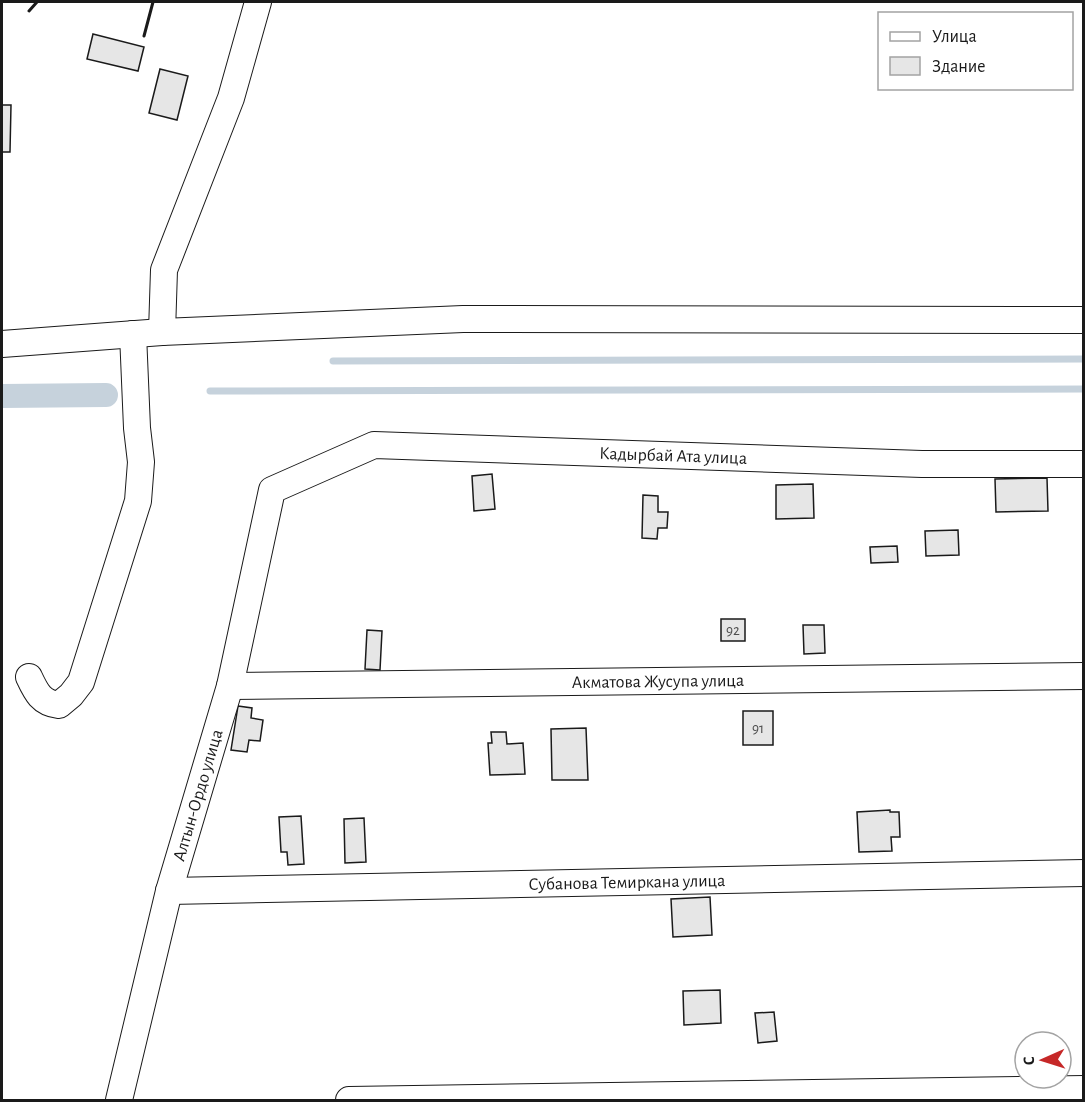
<svg xmlns="http://www.w3.org/2000/svg" width="1085" height="1102" font-family="'Alegreya Sans',sans-serif">
	<style>
		.lines { fill: none; stroke-linecap: round; stroke-linejoin: round }
		.stream { stroke: #c6d2dc; stroke-width: 7 }
		.canal { stroke: #c6d2dc; stroke-width: 24 }
		.building { fill: #e6e6e6; stroke: #1a1a1a; stroke-width: 1.5 }
		.minor-casing { stroke: #1a1a1a; stroke-width: 28 }
		.minor { stroke: #fff; stroke-width: 26 }
		.wall { stroke: #1a1a1a; stroke-width: 3 }
		.labels { text-anchor: middle; stroke-width: 4.5; stroke-linejoin: round; paint-order: stroke }
		.number-label { font-size: 15px; fill: #4d4d4d }
		.street-label { font-size: 18px; fill: #1a1a1a; stroke: #fff }
	</style>
	<rect width="100%" height="100%" fill="#fff"/>
	<g class="lines">
		<!-- stream -->
		<path class="stream" d="M333 361 1084 359
			M210 391 1084 389"/>
		<!-- canal -->
		<path class="canal" d="M2 396 106 395"/>
	</g>
	<!-- building -->
	<path class="building" d="M93 34 144 47 138 71 87 59Z
		M160 69 188 76 177 120 149 113Z
		M2 105H11L10 152H2Z
		M492 474 495 509 474 511 472 476Z
		M1047 478 1048 511 996 512 995 479Z
		M813 484 814 518 776 519V485Z
		M643 495 658 496V512H668L667 528H658L657 539 642 538Z
		M958 530 959 555 926 556 925 531Z
		M897 546 898 562 871 563 870 547Z
		M721 619H745V641H721Z
		M803 625H824L825 653 804 654Z
		M367 630 382 631 380 670 365 669Z
		M238 706 252 708 251 718 263 720 260 741 249 740 247 752 231 750Z
		M743 711H773V745H743Z
		M586 728 588 780H552L551 729Z
		M491 732H506L507 744 523 743 525 774 490 775 488 743H492Z
		M890 810V812H899L900 837H891L892 851 859 852 857 812Z
		M301 816 304 864 288 865 287 852H281L279 817Z
		M364 818 366 862 345 863 344 819Z
		M710 897 712 935 673 937 671 899Z
		M720 990 721 1023 684 1025 683 991Z
		M774 1012 777 1041 758 1043 755 1013Z"/>
	<g class="lines">
		<!-- minor casing -->
		<g class="minor-casing">
			<g id="minor">
				<path d="M162 332 164 270 231 98 258 2"/>
				<path d="M2 344 162 332 463 319 1084 320"/>
				<path d="M29 677C36 692 41 703 59 705L71 695 81 682 138 501 141 462 137 428 133 334"/>
				<path id="s1" d="M230 686 1084 676"/>
				<path id="s2" d="M169 891 1084 873"/>
				<path id="s3" d="M119 1100 169 891 230 686 272 490 374 445 922 464H1084"/>
				<path d="M349 1100 1084 1089"/>
			</g>
		</g>
		<!-- minor -->
		<use href="#minor" class="minor"/>
		<!-- wall -->
		<path class="wall" d="M29 11 37 2
			M144 36 153 2"/>
	</g>
	<g class="labels">
		<!-- number labels -->
		<g class="number-label">
			<text x="733" y="635">92</text>
			<text x="758" y="733">91</text>
		</g>
		<!-- street labels -->
		<g class="street-label">
			<text dy="6" stroke="none"><textPath href="#s3" startOffset="1040">Кадырбай Ата улица</textPath></text>
			<text dy="6" stroke="none"><textPath href="#s1" startOffset="428">Акматова Жусупа улица</textPath></text>
			<text dy="6" stroke="none"><textPath href="#s3" startOffset="315">Алтын-Ордо улица</textPath></text>
			<text dy="6" stroke="none"><textPath href="#s2" startOffset="458">Субанова Темиркана улица</textPath></text>
		</g>
	</g>
	<!-- border -->
	<rect width="1085" height="1102" fill="none" stroke="#1a1a1a" stroke-width="6"/>
	<!-- legend -->
	<rect x="878" y="12" width="195" height="78" fill="#ffffff" stroke="#a3a3a3" stroke-width="1.5"/>
	<rect x="890" y="32" width="30" height="9" fill="#ffffff" stroke="#a3a3a3" stroke-width="1.5"/>
	<text x="932" y="42" font-size="18" fill="#1a1a1a">Улица</text>
	<rect x="890" y="57" width="30" height="18" fill="#e6e6e6" stroke="#a3a3a3" stroke-width="1.5"/>
	<text x="932" y="72" font-size="18" fill="#1a1a1a">Здание</text>
	<!-- north arrow -->
	<g transform="translate(1043 1060) rotate(267)"><circle r="28" fill="#ffffff" stroke="#a3a3a3" stroke-width="1.5"/>
	<path d="M0-4.5L10 22L0 15L-10 22Z" fill="#c62828"/>
	<text y="-9" font-size="16" font-weight="bold" text-anchor="middle" fill="#1a1a1a">С</text>
	</g>
</svg>
